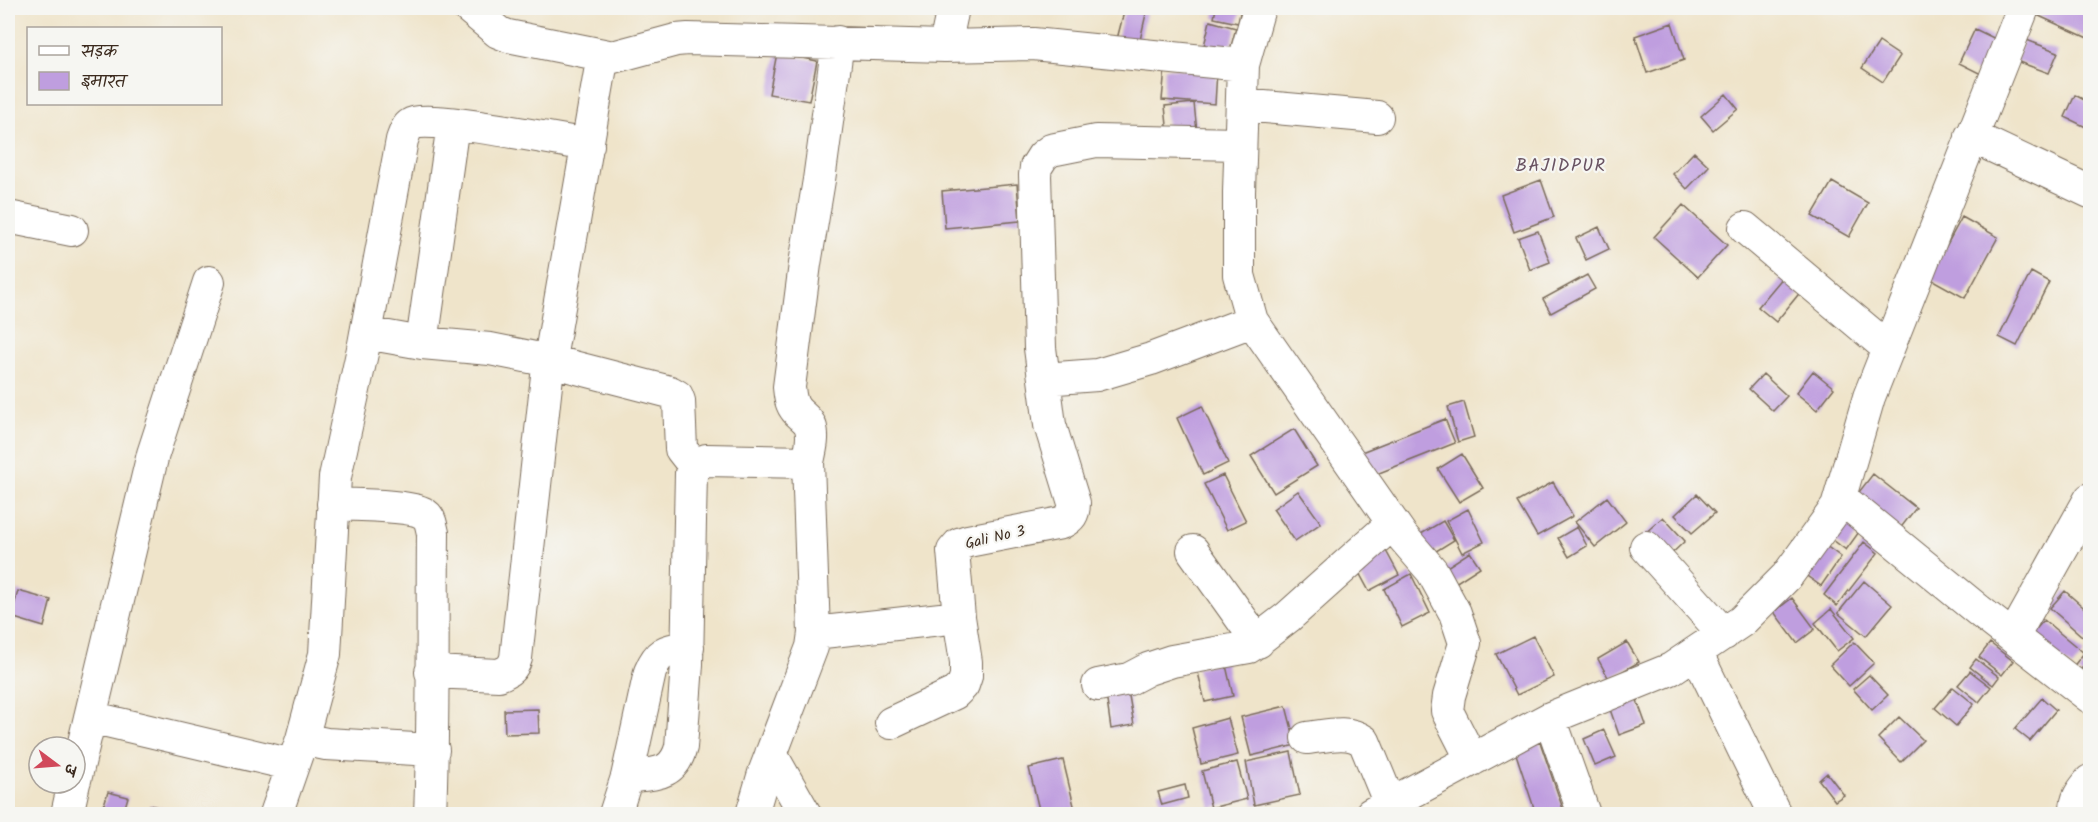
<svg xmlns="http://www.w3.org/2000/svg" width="2098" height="822" font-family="Kalam,'Playpen Sans Deva',sans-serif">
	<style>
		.building { fill: #bf9edf }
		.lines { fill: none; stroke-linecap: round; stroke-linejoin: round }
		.minor-casing { stroke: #7a6b5a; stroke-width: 34 }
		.minor { stroke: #fff; stroke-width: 32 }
		.labels { text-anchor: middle; stroke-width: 4.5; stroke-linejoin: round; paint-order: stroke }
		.street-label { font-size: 15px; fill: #3b2a1e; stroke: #f6f6f2 }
		.quarter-label { font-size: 18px; letter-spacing: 1.5px; fill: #695362; stroke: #f6f6f2 }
	</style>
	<rect width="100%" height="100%" fill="#f6f6f2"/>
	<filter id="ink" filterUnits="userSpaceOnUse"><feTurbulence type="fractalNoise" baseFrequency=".0167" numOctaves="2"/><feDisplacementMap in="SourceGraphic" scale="12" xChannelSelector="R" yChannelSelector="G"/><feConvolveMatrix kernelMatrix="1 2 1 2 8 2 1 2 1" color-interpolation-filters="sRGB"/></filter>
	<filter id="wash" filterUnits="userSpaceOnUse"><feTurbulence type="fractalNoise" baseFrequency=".008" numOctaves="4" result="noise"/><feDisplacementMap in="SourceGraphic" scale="24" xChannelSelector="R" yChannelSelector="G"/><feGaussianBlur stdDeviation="1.35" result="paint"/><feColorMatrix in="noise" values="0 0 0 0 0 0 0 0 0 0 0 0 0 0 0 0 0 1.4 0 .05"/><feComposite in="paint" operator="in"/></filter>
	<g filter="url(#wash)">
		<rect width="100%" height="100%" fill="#efe4ca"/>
		<g id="blocks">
			<!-- building -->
			<path class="building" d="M1125 8 1146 14 1138 49 1116 43Z
				M1216 8H1241L1238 23 1214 18Z
				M2029 8H2083L2090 11V39L2028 11Z
				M1210 21 1236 28 1227 61 1202 54Z
				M1672 23 1684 60 1647 73 1635 36Z
				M1975 29 2004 43 1987 77 1959 63Z
				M2024 39 2058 52 2049 73 2016 61Z
				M1879 42 1900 56 1883 82 1862 68Z
				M777 53 817 61 809 101 769 94Z
				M1165 68 1217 71 1215 104 1162 100Z
				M1726 94 1738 109 1713 130 1701 116Z
				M2075 95 2090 103V129L2065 117Z
				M1194 103 1197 132 1168 135 1165 106Z
				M1694 152 1709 166 1687 189 1673 174Z
				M1541 180 1554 217 1514 232 1501 195Z
				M1832 182 1868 203 1849 237 1812 216Z
				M1017 184 1020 221 945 228 942 191Z
				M1683 205 1727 245 1698 277 1654 237Z
				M1962 217 1998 237 1965 298 1929 278Z
				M1599 227 1609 249 1586 260 1576 238Z
				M1538 231 1550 262 1530 270 1518 238Z
				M2031 272 2049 282 2017 346 1999 337Z
				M1587 275 1595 289 1551 313 1543 299Z
				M1784 276 1802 290 1776 322 1758 307Z
				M1813 371 1834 388 1817 410 1796 393Z
				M1763 374 1787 396 1773 411 1749 389Z
				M1464 402 1474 437 1458 442 1448 407Z
				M1202 406 1228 463 1203 475 1177 418Z
				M1445 419 1455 443 1369 477 1359 453Z
				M1294 429 1317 466 1274 493 1251 456Z
				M1462 454 1483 488 1459 502 1438 469Z
				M1873 474 1916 508 1899 530 1856 496Z
				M1223 475 1246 521 1227 530 1204 484Z
				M1553 482 1573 516 1537 536 1517 502Z
				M1298 491 1321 523 1295 541 1273 509Z
				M1697 494 1715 513 1692 533 1675 515Z
				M1607 497 1626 522 1595 547 1575 522Z
				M1468 509 1484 542 1462 553 1446 521Z
				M1836 516 1859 532 1846 550 1824 533Z
				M1663 517 1685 541 1665 560 1643 535Z
				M1443 521 1454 540 1425 558 1414 538Z
				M1577 527 1587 546 1569 557 1558 538Z
				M1818 540 1841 557 1821 586 1797 569Z
				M1864 542 1878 553 1837 606 1824 595Z
				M1385 549 1399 575 1369 591 1355 565Z
				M1470 552 1480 567 1446 589 1436 574Z
				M1411 574 1430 613 1402 627 1384 589Z
				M1864 581 1892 605 1866 636 1838 613Z
				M18 591 51 600 44 627 11 617Z
				M2065 591 2090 613V643L2050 608Z
				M1792 598 1815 629 1797 643 1774 612Z
				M1831 609 1854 638 1837 651 1815 623Z
				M2044 620 2084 653 2072 668 2031 635Z
				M1533 636 1554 677 1517 695 1496 654Z
				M1627 642 1639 662 1609 679 1598 659Z
				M1854 642 1874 663 1849 686 1830 665Z
				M1990 643 2013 661 2002 675 1979 657Z
				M1976 659 1999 677 1993 685 1970 667Z
				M2087 660 2090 662V681L2079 673Z
				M1225 661 1233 696 1205 702 1197 668Z
				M1970 671 1991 687 1979 702 1958 685Z
				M1869 675 1888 695 1872 710 1853 689Z
				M1953 687 1974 704 1956 726 1935 708Z
				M1633 689 1646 725 1619 735 1606 698Z
				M1128 690 1134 725 1111 729 1106 694Z
				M2042 698 2056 710 2030 741 2015 729Z
				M1286 706 1296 745 1251 756 1241 717Z
				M538 709 539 733 505 734 504 710Z
				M1899 717 1923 740 1901 762 1878 738Z
				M1228 718 1238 755 1201 764 1192 728Z
				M1604 730 1616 757 1595 766 1584 739Z
				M1540 742 1564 812 1555 814H1536L1515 751Z
				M1291 752 1300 795 1254 805 1246 762Z
				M1063 760 1076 814H1040L1029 768Z
				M1237 762 1247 799 1211 808 1202 771Z
				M1827 773 1844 795 1835 801 1819 780Z
				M1185 785 1188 798 1162 805 1158 792Z
				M108 792 128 797 123 814H101Z
				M150 805 170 810 169 814H148Z"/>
		</g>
	</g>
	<g filter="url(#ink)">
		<use href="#blocks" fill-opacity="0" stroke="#7a6b5a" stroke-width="1.5"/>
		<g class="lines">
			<!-- minor casing -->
			<g class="minor-casing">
				<path id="minor" d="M469 8 498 32 508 36 613 57 676 40 688 39 945 46 953 8
					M1259 8 1243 65 1239 192V275L1252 321 1402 536 1432 571 1455 613 1465 643 1449 696 1447 711 1472 760
					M945 46 1033 44 1243 65
					M1242 105 1377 117
					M1971 136 2090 192
					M8 217 72 230
					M1745 228 1888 348
					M366 333 422 343 490 349 550 361 670 392 677 396 679 401 681 449 688 458 698 464
					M422 343 453 124
					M1044 379 1097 375 1151 359 1252 321
					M1841 498 1978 610 2090 697
					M333 504C351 505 410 505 423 513 431 517 431 526 433 533 432 627 434 721 430 814
					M1646 547 1724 634
					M1193 551 1258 642
					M814 633 959 617
					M2013 637 2090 499
					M1696 652 1775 814
					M431 672 499 675C509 671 513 668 516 658L547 376 603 55
					M1098 685 1129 679 1148 669 1172 661 1249 647 1288 617 1393 523
					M90 717 293 765
					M1550 718 1584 814
					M891 723 955 693 963 685 966 676V662L959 617 953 551 959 544 968 541 1061 523C1071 518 1074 514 1074 503L1050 425 1040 348 1035 175 1036 167 1043 156 1051 150 1096 141 1240 144
					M1307 738C1326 736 1347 729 1364 741L1390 804
					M302 739 326 744 433 750
					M771 754 805 814
					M627 777C653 773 673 777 681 747L687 664 691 473 698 464 706 460 808 462
					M75 780 153 454 209 282
					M67 814 74 783
					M276 814 302 739 325 654 335 477 364 344 402 140C404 135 406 127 411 124 425 114 563 141 588 145
					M615 814 627 777 650 672C659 650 666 651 688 647
					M752 814 764 773 812 647 814 633 808 462C810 452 814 439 811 428 809 420 801 416 796 410 790 403 790 395 789 387L805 264 819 180 838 42
					M1371 814 1550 718 1671 669 1742 621 1787 576 1837 507 1869 397 2023 8
					M2076 814C2075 799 2081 792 2090 781"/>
			</g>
			<!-- minor -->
			<use href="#minor" class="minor"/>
		</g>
	</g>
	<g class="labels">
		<!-- street labels -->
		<g class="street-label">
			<text transform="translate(995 537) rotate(-13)" y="5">Gali No 3</text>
		</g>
		<!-- quarter labels -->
		<g class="quarter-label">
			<text x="1561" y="171">BAJIDPUR</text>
		</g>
	</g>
	<!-- margin -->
	<rect width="2098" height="822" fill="none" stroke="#f6f6f2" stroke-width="30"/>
	<!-- legend -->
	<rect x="27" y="27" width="195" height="78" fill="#f6f6f2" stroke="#aba49d" stroke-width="1.5"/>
	<rect x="39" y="46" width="30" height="9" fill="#ffffff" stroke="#aba49d" stroke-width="1.5"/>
	<text x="81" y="57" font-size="18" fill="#3b2a1e">सड़क</text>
	<rect x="39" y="72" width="30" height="18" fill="#bf9edf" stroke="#aba49d" stroke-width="1.5"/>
	<text x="81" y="87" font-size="18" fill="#3b2a1e">इमारत</text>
	<!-- north arrow -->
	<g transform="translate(57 765) rotate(106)"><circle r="28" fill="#f6f6f2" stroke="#aba49d" stroke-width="1.5"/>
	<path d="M0-4.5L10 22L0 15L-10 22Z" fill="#d1495b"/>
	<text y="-9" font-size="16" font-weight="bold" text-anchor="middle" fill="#3b2a1e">उ</text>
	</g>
</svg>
